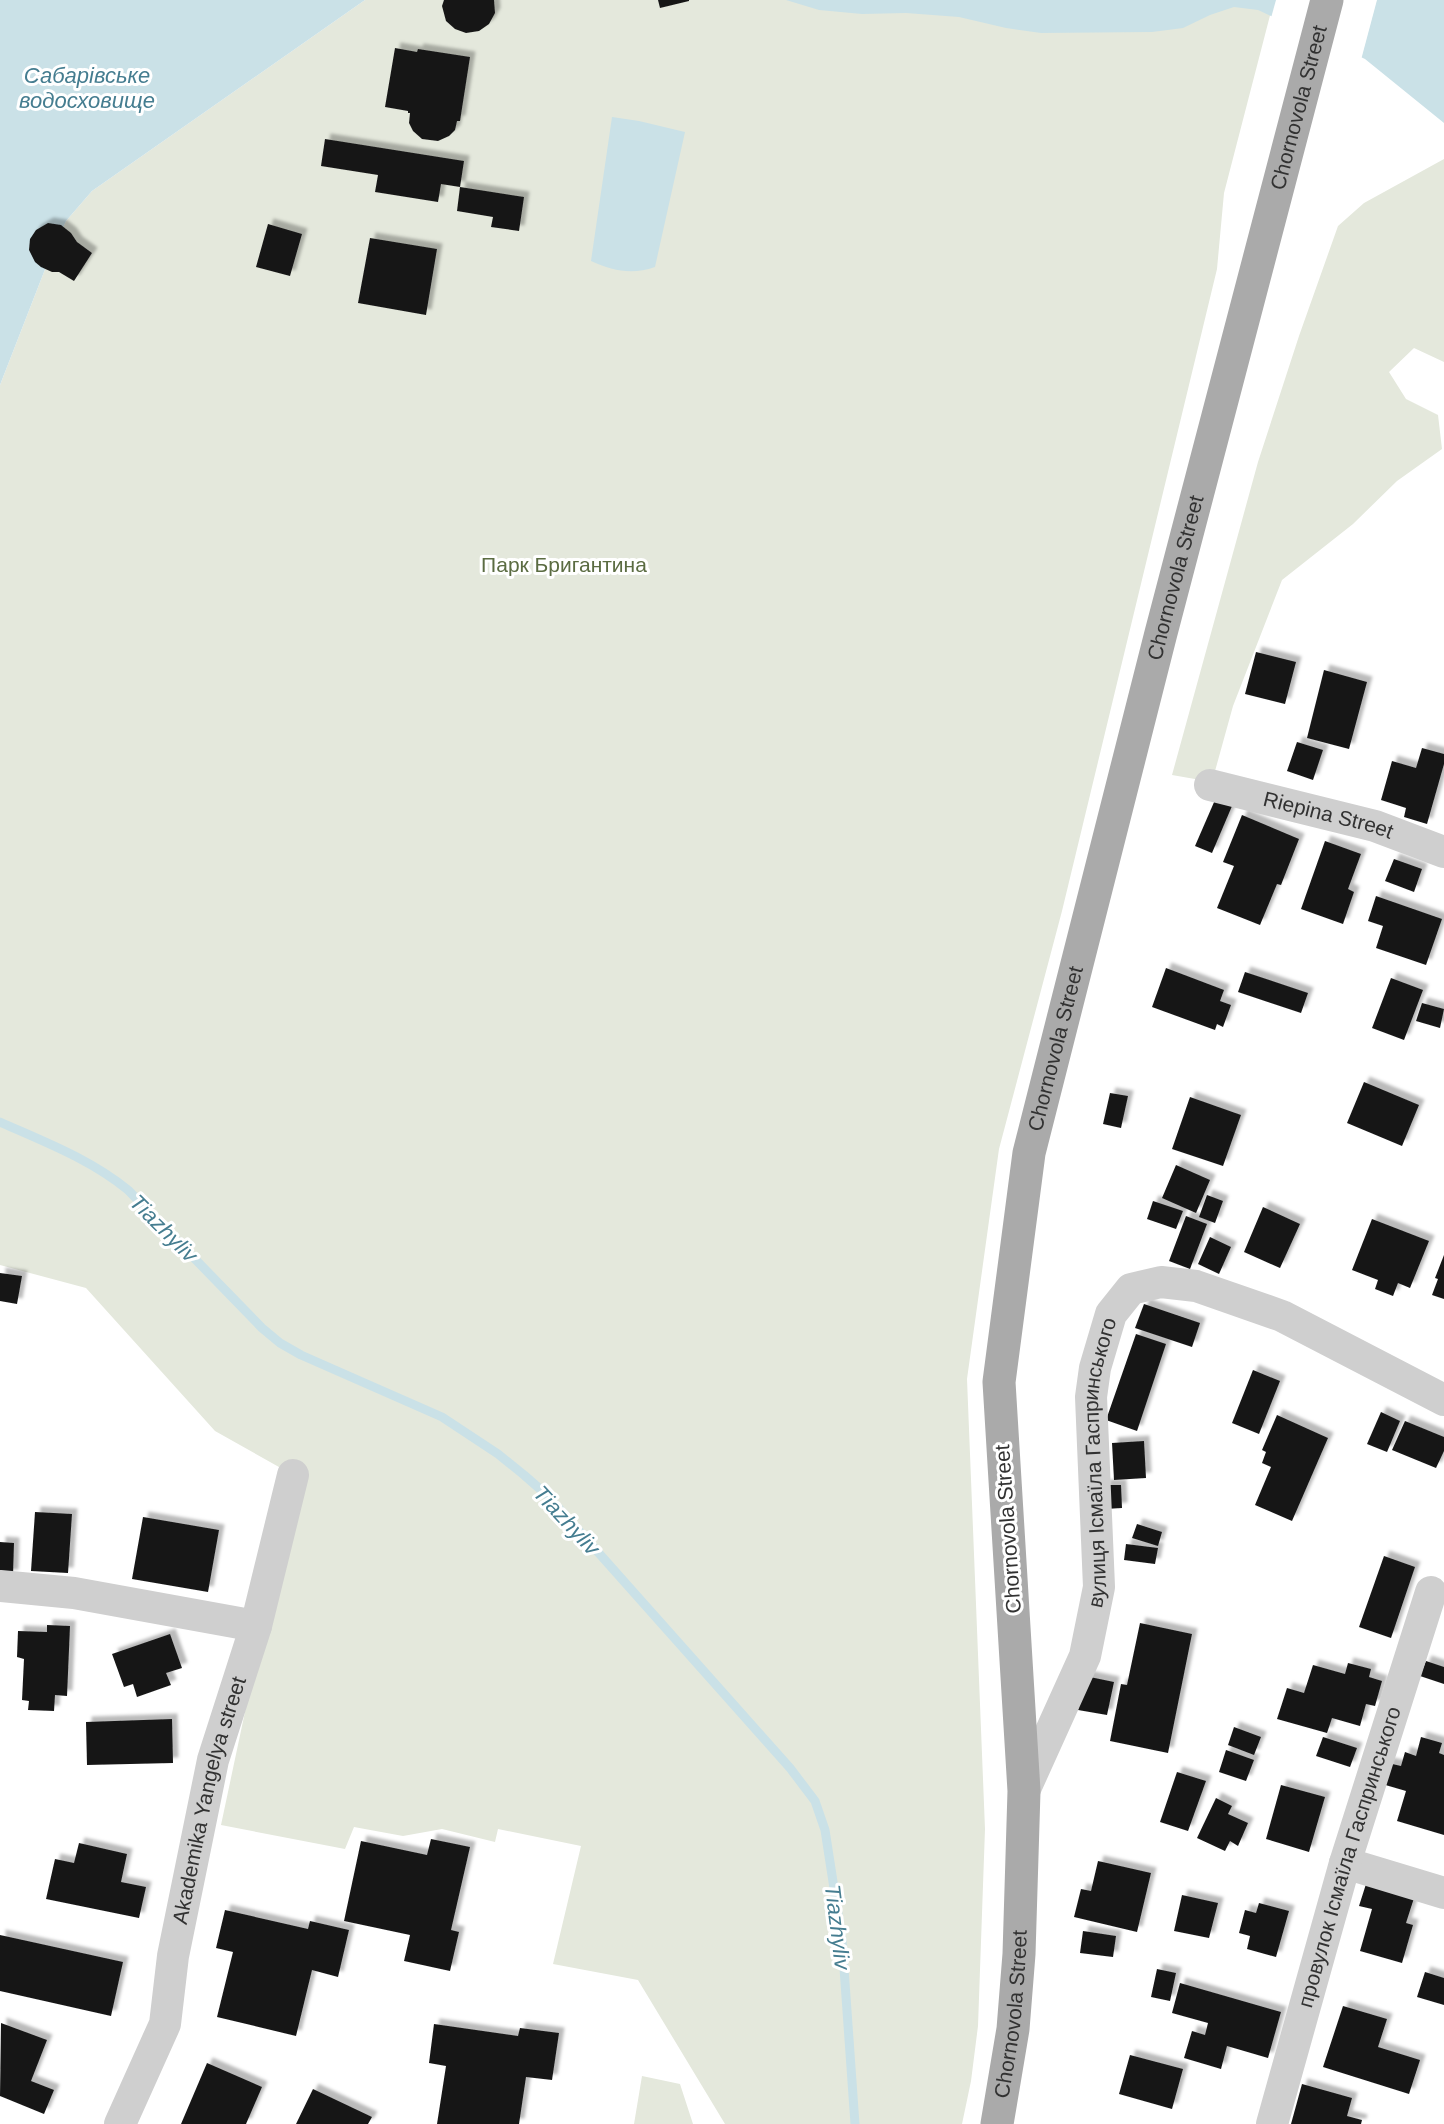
<svg xmlns="http://www.w3.org/2000/svg" width="1444" height="2124" font-family="Helvetica,sans-serif">
	<style>
		.green { fill: #e4e8dc }
		.water { fill: #cae1e7 }
		.pier { fill: #fff }
		.lines { fill: none; stroke-linecap: round; stroke-linejoin: round }
		.stream { stroke: #cae1e7; stroke-width: 9 }
		.building { fill: #191919; filter: url(#shadow) }
		.street { stroke: #cfcfcf; stroke-width: 32 }
		.primary { stroke: #aaa; stroke-width: 33 }
		.labels { text-anchor: middle; stroke-width: 6; stroke-linejoin: round; paint-order: stroke }
		.street-label { font-size: 21px; fill: #323232; stroke: #fff }
		.park-label { font-size: 21px; fill: #5b6c42; stroke: #fff }
		.water-label { font-size: 22px; font-style: italic; fill: #457d90; stroke: #fff }
	</style>
	<defs>
		<filter id="shadow"><feDropShadow dx="5.5" dy="-5.5" stdDeviation="1.5" flood-color="#0004"/></filter>
	</defs>
	<rect width="100%" height="100%" fill="#fff"/>
	<!-- green -->
	<path class="green" d="M365 0H1274L1224 193 1217 269 1062 911 999 1149 967 1379 985 1829 978 2026 971 2081 962 2124H725L638 1980 553 1964 581 1846 498 1829 495 1842 442 1829 403 1836 354 1827 345 1849 221 1825 295 1476 215 1431 86 1288 0 1265V385L51 254 66 221 92 191Z
		M1444 159V362L1414 348 1389 372 1406 399 1438 415 1442 449 1397 481 1353 524 1282 580 1233 706 1212 782 1172 775 1258 462 1299 336 1338 226 1364 203Z
		M642 2076 680 2084 693 2124H634Z"/>
	<!-- water -->
	<path class="water" d="M0 0H365L92 191 66 221 51 254 0 385Z
		M786 0H1444V123L1365 59 1258 10 1234 7 1210 15 1183 28 1152 32 1041 33 1006 28 959 17 906 13 862 14 819 10Z
		M612 117 639 121 685 132 655 267C632 275 613 271 591 261Z"/>
	<!-- pier -->
	<path class="pier" d="M1276 0H1377L1361 60 1271 18Z"/>
	<g class="lines">
		<!-- stream -->
		<path class="stream" d="M0 1122C45 1142 90 1159 128 1190L262 1328 280 1343 301 1355 442 1417 498 1454 524 1475 548 1496 790 1768 815 1801 825 1830 842 1940 855 2124"/>
	</g>
	<!-- building -->
	<path class="building" d="M444 0H494L495 13 489 24 479 31 466 33 455 29 446 21 442 6Z
		M658 0H689V1L660 8Z
		M395 48 417 52 418 49 470 57 460 121H457L455 130 449 136 438 141 422 139 413 131 409 123 410 113H408V111L385 107Z
		M325 139 464 161 460 187 524 197 519 231 491 227 493 217 457 211 460 187 441 184 438 202 375 192 378 175 321 166Z
		M48 223 61 225 71 233 77 242 92 253 74 281 59 272H52L41 267 35 262 29 250 30 239 36 230Z
		M268 224 302 234 290 276 256 267Z
		M370 238 437 249 426 315 358 303Z
		M1256 652 1296 662 1285 704 1245 694Z
		M1324 670 1367 682 1349 749 1307 738Z
		M1297 742 1323 750 1313 780 1287 771Z
		M1422 748 1444 754V764L1427 824 1404 817 1406 808 1381 800 1392 761 1416 768Z
		M1218 793 1235 799 1212 853 1195 846Z
		M1242 815 1299 839 1281 885 1277 884 1260 925 1217 908 1234 866 1223 862Z
		M1325 841 1361 854 1348 889 1354 892 1343 924 1301 909Z
		M1394 859 1422 869 1414 892 1385 881Z
		M1376 896 1442 919 1426 965 1376 948 1383 926 1368 921Z
		M1166 968 1224 990 1220 1001 1231 1005 1223 1027 1217 1024 1215 1030 1152 1007Z
		M1245 972 1308 993 1301 1013 1238 992Z
		M1391 978 1423 990 1404 1040 1372 1028Z
		M1422 1003 1444 1009 1440 1028 1416 1021Z
		M1364 1082 1419 1105 1402 1146 1347 1123Z
		M1110 1093 1128 1096 1121 1128 1103 1124Z
		M1190 1097 1241 1115 1223 1166 1172 1149Z
		M1176 1165 1210 1180 1196 1213 1162 1198Z
		M1207 1195 1223 1201 1215 1223 1199 1217Z
		M1153 1201 1183 1211 1176 1229 1147 1219Z
		M1263 1207 1300 1224 1280 1268 1244 1252Z
		M1186 1216 1207 1224 1190 1269 1169 1261Z
		M1372 1219 1429 1241 1410 1288 1398 1283 1393 1296 1375 1289 1378 1280 1352 1270Z
		M1210 1237 1231 1247 1219 1274 1198 1264Z
		M1444 1255V1299L1432 1295 1438 1279 1435 1278Z
		M0 1273 22 1276 17 1304 0 1301Z
		M1144 1304 1200 1323 1192 1347 1135 1328Z
		M1136 1334 1166 1344 1137 1431 1106 1420Z
		M1253 1370 1280 1381 1259 1434 1232 1423Z
		M1381 1412 1400 1421 1387 1452 1367 1444Z
		M1277 1415 1328 1438 1292 1521 1255 1505 1271 1467 1262 1463 1266 1452 1262 1450Z
		M1405 1421 1444 1437V1451L1436 1468 1392 1450Z
		M1144 1441 1146 1478 1114 1480 1112 1443Z
		M1104 1485H1121L1122 1508 1105 1509Z
		M35 1512 72 1514 68 1573 31 1571Z
		M143 1517 219 1530 208 1592 132 1579Z
		M1137 1524 1162 1532 1158 1546 1132 1538Z
		M0 1542 14 1543 13 1575H0Z
		M1126 1544 1158 1548 1155 1564 1124 1560Z
		M1384 1556 1415 1567 1391 1638 1359 1627Z
		M1140 1623 1192 1634 1168 1753 1110 1741 1121 1684 1127 1685Z
		M47 1625 70 1626 67 1696 55 1695 54 1711 28 1710 29 1701 22 1700 24 1659 17 1657 18 1631 47 1632Z
		M170 1634 182 1668 166 1673 171 1685 137 1697 133 1684 124 1687 112 1654Z
		M1426 1661 1444 1667V1684L1420 1676Z
		M1348 1663 1371 1669 1369 1677 1382 1681 1375 1706 1366 1704 1360 1726 1332 1718 1327 1733 1277 1719 1287 1688 1304 1693 1313 1665 1345 1674Z
		M1085 1676 1114 1682 1107 1715 1078 1710Z
		M172 1719 173 1763 87 1765 86 1722Z
		M1234 1727 1261 1737 1254 1755 1228 1745Z
		M1323 1737 1357 1748 1350 1767 1316 1756Z
		M1421 1737 1442 1743 1439 1753 1444 1755V1835L1397 1821 1406 1791 1382 1784 1388 1763 1401 1766 1405 1752 1416 1756Z
		M1226 1750 1254 1760 1246 1781 1219 1772Z
		M1177 1772 1206 1781 1188 1831 1160 1822Z
		M1281 1785 1325 1797 1309 1852 1266 1839Z
		M1216 1798 1232 1806 1228 1814 1248 1823 1238 1846 1230 1841 1225 1851 1197 1838Z
		M431 1839 470 1847 451 1930 459 1932 450 1971 404 1961 410 1935 344 1921 361 1841 427 1855Z
		M79 1843 127 1854 121 1882 146 1887 139 1918 46 1899 55 1859 74 1863Z
		M1098 1861 1151 1873 1137 1932 1074 1917 1081 1889 1091 1891Z
		M1366 1884 1414 1898 1406 1923 1413 1925 1402 1963 1360 1951 1372 1909 1359 1906Z
		M1182 1895 1218 1903 1209 1938 1174 1931Z
		M1259 1903 1289 1911 1276 1957 1247 1949 1250 1936 1239 1933 1245 1910 1256 1913Z
		M225 1910 308 1929 310 1921 349 1930 338 1977 312 1970 296 2036 217 2017 233 1952 216 1948Z
		M1083 1931 1116 1936 1113 1957 1080 1953Z
		M0 1935 123 1962 111 2016 0 1991Z
		M1157 1969 1176 1973 1170 2001 1151 1997Z
		M1425 1972 1444 1978V2005L1417 1997Z
		M1180 1983 1281 2012 1268 2058 1227 2046 1221 2069 1184 2058 1192 2031 1205 2035 1208 2023 1172 2013Z
		M1343 2006 1387 2019 1378 2047 1420 2060 1409 2094 1323 2067Z
		M1 2023 47 2040 31 2081 54 2090 44 2114 0 2096Z
		M434 2024 518 2036 520 2028 559 2033 552 2080 526 2077 519 2124H437L446 2066 429 2063Z
		M1130 2055 1183 2069 1172 2109 1119 2094Z
		M207 2063 262 2087 246 2124H181Z
		M1302 2084 1352 2098 1347 2116 1362 2120 1361 2124H1291Z
		M313 2089 372 2117 368 2124H296Z"/>
	<g class="lines">
		<!-- street -->
		<g class="street">
			<path id="s1" d="M1210 785 1375 826 1444 852"/>
			<path d="M0 1586 74 1593 256 1626"/>
			<path id="s2" d="M1024 1791 1085 1656 1099 1587 1091 1397 1095 1368 1111 1314 1131 1289 1161 1282 1196 1286 1282 1316 1444 1400"/>
			<path d="M1345 1863 1444 1893"/>
			<path id="s3" d="M120 2124 165 2024 173 1956 213 1760 256 1626 293 1475"/>
			<path id="s4" d="M1272 2124 1345 1863 1431 1592"/>
		</g>
		<!-- primary -->
		<path class="primary" id="s5" d="M997 2124 1013 2029 1019 1954 1024 1791 999 1382 1029 1153 1161 633 1327 0"/>
	</g>
	<g class="labels">
		<!-- street labels -->
		<g class="street-label">
			<text dy="7" stroke="none"><textPath href="#s5" startOffset="2055">Chornovola Street</textPath></text>
			<text dy="7" stroke="none"><textPath href="#s5" startOffset="1569">Chornovola Street</textPath></text>
			<text dy="7" stroke="none"><textPath href="#s1" startOffset="122">Riepina Street</textPath></text>
			<text dy="7" stroke="none"><textPath href="#s5" startOffset="1083">Chornovola Street</textPath></text>
			<text dy="7" stroke="none"><textPath href="#s2" startOffset="344">вулиця Ісмаїла Гаспринського</textPath></text>
			<text transform="translate(1008 1529) rotate(-94)" y="7">Chornovola Street</text>
			<text dy="7" stroke="none"><textPath href="#s3" startOffset="338">Akademika Yangelya street</textPath></text>
			<text dy="7" stroke="none"><textPath href="#s4" startOffset="278">провулок Ісмаїла Гаспринського</textPath></text>
			<text dy="7" stroke="none"><textPath href="#s5" startOffset="111">Chornovola Street</textPath></text>
		</g>
		<!-- park labels -->
		<g class="park-label">
			<text x="564" y="572">Парк Бригантина</text>
		</g>
		<!-- water labels -->
		<g class="water-label">
			<text x="87" y="83">Сабарівське<tspan x="87" dy="25">водосховище</tspan></text>
			<text transform="translate(164 1228) rotate(45)" y="8">Tiazhyliv</text>
			<text transform="translate(567 1520) rotate(47)" y="8">Tiazhyliv</text>
			<text transform="translate(838 1927) rotate(83)" y="8">Tiazhyliv</text>
		</g>
	</g>
</svg>
